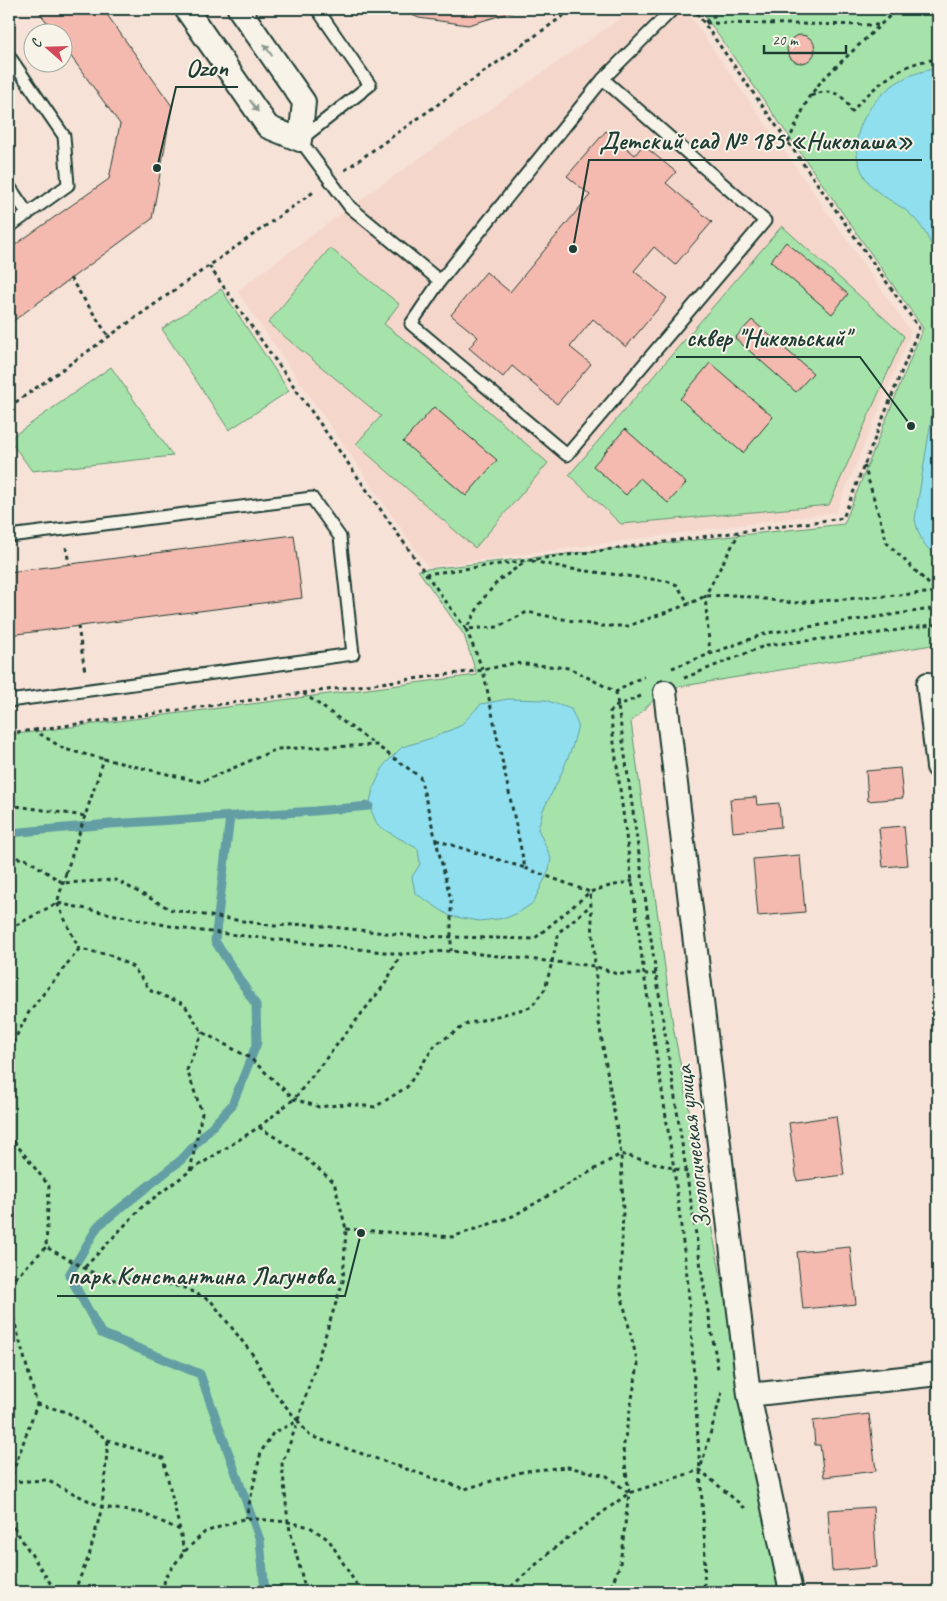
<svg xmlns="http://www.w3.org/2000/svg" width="947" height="1601" font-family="Caveat,sans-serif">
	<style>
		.built { fill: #f5d6cb }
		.green { fill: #a6e3aa; stroke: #62906f }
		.water { fill: #90dfee; stroke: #639ea4 }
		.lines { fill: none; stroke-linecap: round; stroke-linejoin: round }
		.stream { stroke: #639ea4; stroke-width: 9 }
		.building { fill: #f4baaf; stroke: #1f3d34 }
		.service-casing { stroke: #1f3d34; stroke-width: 15 }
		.minor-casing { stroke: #1f3d34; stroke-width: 26 }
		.path { stroke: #1f3d34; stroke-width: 3; stroke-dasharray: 4 4; stroke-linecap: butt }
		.service { stroke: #f7f3e8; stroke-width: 11 }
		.minor { stroke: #f7f3e8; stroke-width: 22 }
		.path-bridge { stroke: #1f3d34; stroke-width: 3; stroke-dasharray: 4 4; stroke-linecap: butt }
		.oneway { fill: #8b988e }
		.labels { text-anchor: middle; stroke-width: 4; stroke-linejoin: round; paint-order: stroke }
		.street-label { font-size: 24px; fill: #1f3d34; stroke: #f7f3e8 }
		.leader { fill: none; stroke: #1f3d34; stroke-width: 2 }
		.callout-dot { fill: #1f3d34; stroke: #f7f3e8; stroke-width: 2 }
		.callout-label { font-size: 25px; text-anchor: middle; font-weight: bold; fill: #1f3d34; stroke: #f7f3e8; stroke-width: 4; stroke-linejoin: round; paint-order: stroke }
	</style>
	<rect width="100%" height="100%" fill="#f6e2d7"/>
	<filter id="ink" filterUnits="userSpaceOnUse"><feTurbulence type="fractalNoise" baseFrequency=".02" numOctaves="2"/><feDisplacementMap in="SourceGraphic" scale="10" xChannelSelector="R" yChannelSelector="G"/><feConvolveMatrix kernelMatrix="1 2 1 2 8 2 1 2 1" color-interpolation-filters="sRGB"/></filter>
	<g filter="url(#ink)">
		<!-- built -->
		<path class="built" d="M634 9H685L911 332 836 512 428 567 237 291 350 207Z"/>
		<!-- green -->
		<path class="green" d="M700 9H938V644L665 689 631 722 673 1026 752 1439 779 1592H9V735L477 675 464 635 418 570 844 524 923 328Z
			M782 226 904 336 829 505 621 524 569 475Z
			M330 248 399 304 384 324 430 360 548 463 475 548 356 444 381 416 268 323Z
			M221 289 289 391 229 430 162 329Z
			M111 367 173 456 32 471 9 439Z"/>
		<!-- water -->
		<path class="water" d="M936 68H938V266C934 248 925 228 912 216 907 210 899 206 893 202 885 197 875 191 869 183 840 145 866 99 903 79 914 73 925 71 936 68Z
			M938 378V557C924 548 918 535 915 519Z
			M508 699 545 700 571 709 578 725 572 748 559 779 543 810 538 829 551 858 549 870 533 903 518 913 506 918 479 921 450 916 415 893 412 877 420 864 418 849 378 826 369 806 373 789 384 765 402 747 432 738 460 726 481 704Z"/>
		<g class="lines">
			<!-- stream -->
			<path class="stream" d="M230 817 215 941 256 1005 257 1043 232 1105 181 1160 98 1226 69 1275 101 1333 200 1374 260 1540 265 1592
				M9 833 110 824 315 811 369 806"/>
		</g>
		<!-- building -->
		<path class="building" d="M37 9H103L172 106 152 219 9 324V249L109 179 120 124 62 44V32H54Z
			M398 9H523L468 25 419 18Z
			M787 49a14 14 0 1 1 28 0a14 14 0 1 1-28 0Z
			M606 131 635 155 643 145 676 172 666 183 712 222 675 265 654 247 634 271 667 298 626 347 593 319 570 347 591 364 557 404 512 366 503 377 469 348 478 337 451 315 486 272 510 292 590 195 567 176Z
			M786 242 848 294 832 314 770 261Z
			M752 320 813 373 796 392 735 338Z
			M710 363 773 417 743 453 680 399Z
			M434 407 497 460 466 496 403 442Z
			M625 429 686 483 668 503 640 478 626 495 593 466Z
			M294 535 302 598 9 635V572Z
			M900 768 903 798 868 801 866 771Z
			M756 797 757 805 779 803 781 827 733 832 730 799Z
			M904 826 908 865 883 867 879 828Z
			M800 855 805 912 758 916 753 859Z
			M836 1116 844 1175 797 1181 789 1123Z
			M850 1247 856 1304 803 1309 797 1252Z
			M869 1414 876 1471 824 1477 820 1445H815L813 1421Z
			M873 1507 877 1567 832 1571 828 1510Z"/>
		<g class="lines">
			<!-- service casing -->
			<g class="service-casing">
				<path id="service" d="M317 9 370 85 300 140 350 207 440 281 603 79 673 9
					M9 56 64 136 68 185 9 227
					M9 186 28 214
					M440 281 411 324 567 455 765 221 603 79
					M9 536 312 498 340 537 353 654 9 701"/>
			</g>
			<!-- minor casing -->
			<g class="minor-casing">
				<path id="minor" d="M186 9 268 127 300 140 304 102 239 9
					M928 684 938 767
					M665 692 749 1395 791 1592
					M749 1395 938 1374"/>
			</g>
			<!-- path -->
			<path class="path" d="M705 22 725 9
				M706 23 880 25
				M811 96C829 87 845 93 851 112
				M851 113C870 89 906 58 938 60
				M788 142 809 97 823 79 897 9
				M345 170 573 9
				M209 266 426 574 843 518 919 328 694 9
				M70 278 109 337
				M9 407 315 191
				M864 465 887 543 937 592
				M66 547 69 564
				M532 561 571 569 667 581 677 585 689 604
				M426 574 466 629 498 627 527 612 599 626H628L689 604 705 596 736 595 793 603 938 592
				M78 626 85 672
				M710 654 705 596 739 533
				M672 668 767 633 938 608
				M684 678 767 645 879 633 938 624
				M616 692 656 974 706 1300 718 1369
				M303 693 483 670 515 663 569 668 616 692 636 680 644 677
				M641 696 617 706 610 712 644 974 674 1169 688 1284 705 1548 704 1592
				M34 730 303 693 376 745
				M9 733 34 730 64 749 104 759
				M9 805 85 816 104 759 201 782 277 749 376 745 420 777 451 900V951
				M436 840 525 868 483 670 466 629 483 599 498 581 526 561
				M9 856 28 860 63 883 116 880 172 910 275 926 305 924 413 936 534 939 590 892 606 887 633 881
				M525 868 590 892 599 1023 621 1154 623 1211 620 1289 638 1365 623 1449 629 1493 620 1564 609 1592
				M66 873 85 816
				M9 929 57 903 185 929 401 954 451 951 594 966 617 974H656
				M552 962 559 932 590 906
				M9 1050 29 1012 79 949
				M259 1127 298 1152 334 1182 346 1229 343 1281 298 1420
				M9 1135 49 1186 46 1247 106 1280 146 1279 185 1288 211 1301 253 1355 273 1391 298 1421 273 1433 261 1452 246 1518
				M190 1171 202 1113 187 1070 202 1032
				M346 1229 452 1237 513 1216 621 1154 687 1172
				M85 1267 143 1206 190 1171 259 1127 294 1099 385 984 401 954
				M9 1284 46 1247
				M9 1302 37 1404 9 1483
				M722 1392 700 1470 746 1509
				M37 1404 67 1412 108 1440 163 1458 180 1530
				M10 1482 46 1480 102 1507 142 1513 180 1530 184 1552
				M9 1520 56 1592
				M74 1592 89 1556 102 1507 108 1440
				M163 1592 165 1577 184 1552 205 1532 246 1518 288 1522 310 1527 329 1540 361 1592
				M306 1592 288 1522 282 1464 298 1421 310 1436 465 1489 525 1471 568 1467 607 1476 629 1493
				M505 1592 557 1546 629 1493 700 1470"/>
			<!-- service -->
			<use href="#service" class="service"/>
			<!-- minor -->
			<use href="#minor" class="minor"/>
			<!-- path-bridge -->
			<path class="path-bridge" d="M66 873 57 903 79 949 110 955 133 967 151 991 184 1004 202 1032 250 1058 294 1099 319 1107 347 1104 375 1107 407 1087 435 1045 467 1024 531 1007 545 989 552 962"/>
		</g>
		<!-- one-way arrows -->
		<defs><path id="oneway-solid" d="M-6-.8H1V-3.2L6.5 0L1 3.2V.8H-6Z" transform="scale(1.25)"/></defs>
		<g class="oneway">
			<use href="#oneway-solid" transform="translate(268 50) rotate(-125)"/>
			<use href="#oneway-solid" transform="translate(254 106) rotate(55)"/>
		</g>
	</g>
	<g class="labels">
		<!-- street labels -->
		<g class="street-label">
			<text transform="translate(693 1147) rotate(-97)" y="8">Зоологическая улица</text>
		</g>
	</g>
	<!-- callouts -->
	<path class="leader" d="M157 168L176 87H238M573 249L589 160H922M911 426L860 357H676M361 1233L345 1296H57"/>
	<g class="callout-dot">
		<circle cx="157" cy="168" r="5"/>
		<circle cx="573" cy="249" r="5"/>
		<circle cx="911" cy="426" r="5"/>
		<circle cx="361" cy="1233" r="5"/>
	</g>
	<g class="callout-label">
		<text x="207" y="76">Ozon</text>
		<text x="756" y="149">Детский сад № 185 «Николаша»</text>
		<text x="768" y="346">сквер "Никольский"</text>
		<text x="201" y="1284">парк Константина Лагунова</text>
	</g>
	<!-- margin -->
	<rect width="947" height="1601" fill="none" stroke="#f7f3e8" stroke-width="30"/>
	<rect x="15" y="15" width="917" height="1571" fill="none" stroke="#1f3d34" stroke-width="2" filter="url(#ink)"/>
	<!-- north arrow -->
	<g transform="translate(48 48) rotate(290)"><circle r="24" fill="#f7f3e8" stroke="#a1aaa0"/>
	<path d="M0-4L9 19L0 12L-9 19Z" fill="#d1495b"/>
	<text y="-8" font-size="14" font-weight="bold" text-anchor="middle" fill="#1f3d34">С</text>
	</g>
	<!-- scale -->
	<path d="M764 45v8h82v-8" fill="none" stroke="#1f3d34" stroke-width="2.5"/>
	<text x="772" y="45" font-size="15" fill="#1f3d34" stroke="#f7f3e8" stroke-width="4" paint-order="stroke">20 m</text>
</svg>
